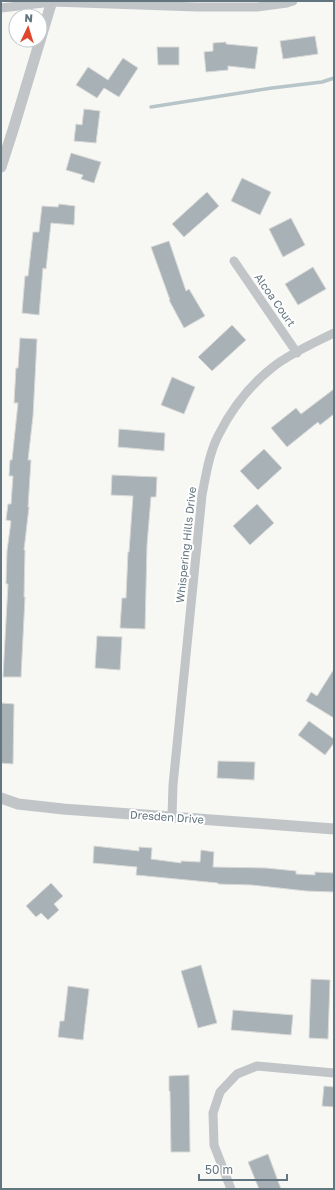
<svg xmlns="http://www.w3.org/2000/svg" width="335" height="1190" font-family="'Golos Text',sans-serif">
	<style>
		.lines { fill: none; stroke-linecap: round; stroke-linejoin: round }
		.stream { stroke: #b7c5c8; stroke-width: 3.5 }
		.building { fill: #a7b1b6; stroke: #d9d9d7 }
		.minor { stroke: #c1c5c8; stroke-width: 9 }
		.tertiary { stroke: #c1c5c8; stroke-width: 11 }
		.labels { text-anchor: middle; stroke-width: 4; stroke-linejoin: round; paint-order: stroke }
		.street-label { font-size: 11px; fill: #63757f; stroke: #fff }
	</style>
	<rect width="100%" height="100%" fill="#f7f7f4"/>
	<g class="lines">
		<!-- stream -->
		<path class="stream" d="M151 107 272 88 322 82 334 78"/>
	</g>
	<!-- building -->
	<path class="building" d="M315 36 318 54 283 59 280 41Z
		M226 42V44L258 47 255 69 228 66V70L206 72 204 52 213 51V43Z
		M157 47H179V65H158Z
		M123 58 138 68 119 97 104 88 97 98 76 85 88 67 108 80Z
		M84 109 100 111 96 143 74 141 76 124 82 125Z
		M71 153 101 162 94 183 81 179 83 175 66 170Z
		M242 178 271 192 260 215 231 201Z
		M207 192 219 206 184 237 172 224Z
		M59 204 75 206 74 225 51 223 46 269 43 268 39 315 22 313 25 276H28L33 232H39L42 206 58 207Z
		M291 218 305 245 283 257 269 229Z
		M169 241 186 291 189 289 205 316 184 328 169 300H170L151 247Z
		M313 267 326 289 298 305 285 284Z
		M232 325 246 340 212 371 198 357Z
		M20 338 37 339 33 416 28 460H31L28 507H29L24 550H25L24 597H25L21 677H3L8 584H6L7 551 11 521 6 520 8 504H11L13 476H9L10 460H12L18 403H14L16 368H18Z
		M172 377 195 387 184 414 161 405Z
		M334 389V414L320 425 318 422 287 447 271 428 296 408 301 414Z
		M119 429 165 433 164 451 118 447Z
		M264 449 282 468 258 490 240 471Z
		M112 475 157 477 156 497H151L147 545 145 629 120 628 122 598H126L128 552H129L133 496 111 495Z
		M257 504 274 523 250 545 233 526Z
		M97 636 122 637 120 670 95 668Z
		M334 669V718L306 701 311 692 317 696Z
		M1 703 14 704 13 764 1 763Z
		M309 721 334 739V743L325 755 298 735Z
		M218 761 255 762 254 780 217 778Z
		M94 846 139 851V847L152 848 151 859 181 863V861L200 862 201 850 214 852 213 867 266 868 296 871V874L315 875V872L334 873V892L306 891 252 885 218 884V883L136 875 137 867 93 863Z
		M51 883 63 896 54 904 59 910 48 920 41 913 36 917 26 906Z
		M201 965 217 1023 198 1028 181 971Z
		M311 979 330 980 328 1039 309 1038Z
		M68 986 89 989 83 1040 58 1037 60 1021H64Z
		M233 1010 293 1015 291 1035 231 1030Z
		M189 1075 190 1152H171L170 1091H169V1076Z
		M324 1086 334 1087V1107L322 1106Z
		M268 1154 281 1189H259L248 1162Z"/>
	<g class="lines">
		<!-- minor -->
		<path class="minor" d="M1 8 52 2 197 7H257L287 3 293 1
			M234 261 297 353
			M172 817 173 785 202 495C206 475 209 454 218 436 231 410 250 385 273 367 291 353 314 343 334 333
			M231 1189 214 1145 213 1113 220 1092 237 1074 257 1066 334 1073"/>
		<!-- tertiary -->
		<path class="tertiary" d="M1 167 13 130 52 1
			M1 798 18 804 63 809 334 829"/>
	</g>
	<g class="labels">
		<!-- street labels -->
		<g class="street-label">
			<text transform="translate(275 300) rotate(55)" y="4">Alcoa Court</text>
			<text transform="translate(186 545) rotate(-84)" y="4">Whispering Hills Drive</text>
			<text transform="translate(167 817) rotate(4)" y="4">Dresden Drive</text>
		</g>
	</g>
	<!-- border -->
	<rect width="335" height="1190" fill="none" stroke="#63757f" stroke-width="4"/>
	<!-- north arrow -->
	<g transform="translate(28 28) rotate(4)"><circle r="19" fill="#ffffff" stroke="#c1c8cc"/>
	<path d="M0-3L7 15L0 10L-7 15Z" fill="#e0462b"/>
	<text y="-6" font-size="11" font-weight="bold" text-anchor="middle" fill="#63757f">N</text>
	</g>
	<!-- scale -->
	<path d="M199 1174v6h88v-6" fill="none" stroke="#63757f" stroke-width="2"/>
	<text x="205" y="1174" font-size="12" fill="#63757f" stroke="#ffffff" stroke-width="3" paint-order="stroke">50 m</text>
</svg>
